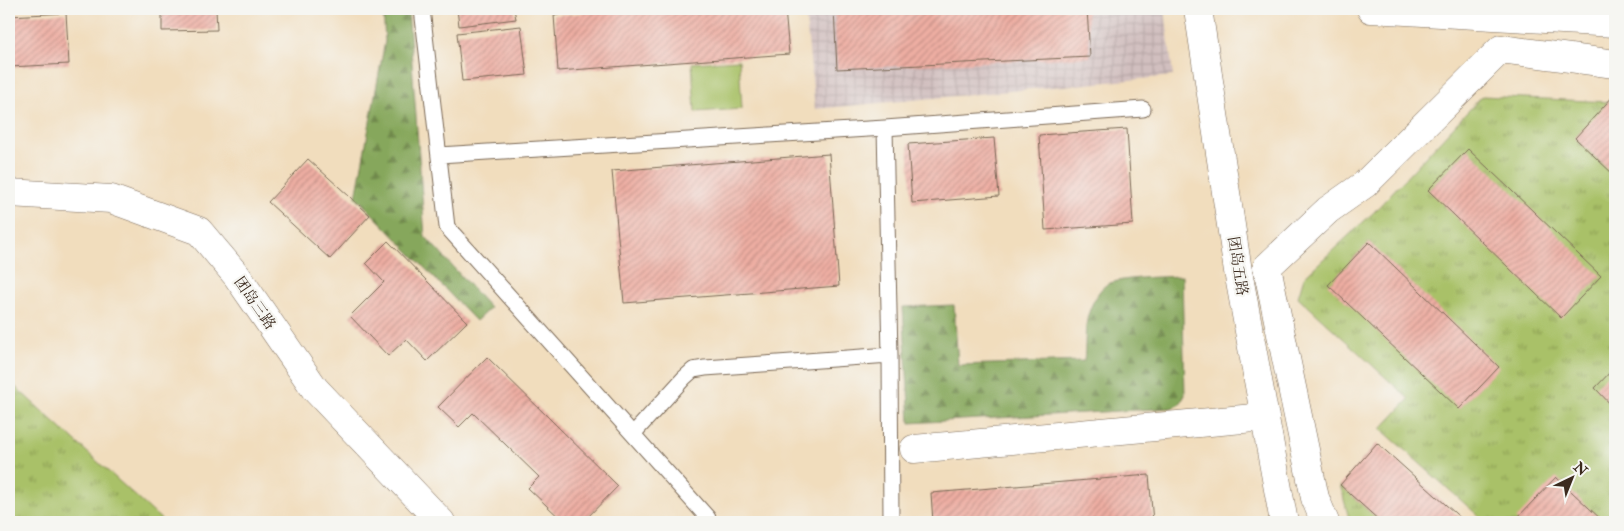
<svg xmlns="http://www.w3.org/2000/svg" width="1624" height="531" font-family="'IM FELL Double Pica','Noto Serif SC',serif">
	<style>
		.industrial { fill: url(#industrial-grid) }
		.grass { fill: url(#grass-tufts); stroke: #727642 }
		.forest { fill: url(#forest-firs); stroke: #60683d }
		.pitch { fill: #a9c167; stroke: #727642 }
		.building { fill: url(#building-hatch) }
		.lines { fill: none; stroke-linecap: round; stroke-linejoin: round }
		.lane-casing { stroke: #7b6956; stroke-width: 17 }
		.street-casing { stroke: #7b6956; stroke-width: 29 }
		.lane { stroke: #fff; stroke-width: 15 }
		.street { stroke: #fff; stroke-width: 28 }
		.labels { text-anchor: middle; stroke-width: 4.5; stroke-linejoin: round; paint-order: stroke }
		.street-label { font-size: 15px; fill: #3b2a1e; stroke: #f6f6f2 }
	</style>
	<defs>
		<pattern id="industrial-grid" width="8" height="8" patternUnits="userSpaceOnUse" patternTransform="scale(1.25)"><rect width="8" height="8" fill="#d1bfbf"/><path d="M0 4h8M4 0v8" fill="none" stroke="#b4a4a4"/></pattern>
		<pattern id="grass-tufts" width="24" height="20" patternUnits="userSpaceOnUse" patternTransform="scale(1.25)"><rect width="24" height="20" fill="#a9c167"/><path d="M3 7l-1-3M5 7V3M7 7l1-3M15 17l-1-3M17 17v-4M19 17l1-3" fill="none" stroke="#8b9d54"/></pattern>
		<pattern id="forest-firs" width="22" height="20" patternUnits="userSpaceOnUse" patternTransform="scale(1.25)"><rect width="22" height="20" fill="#86a75c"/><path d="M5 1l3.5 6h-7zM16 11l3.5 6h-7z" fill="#6f884b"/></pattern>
		<pattern id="building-hatch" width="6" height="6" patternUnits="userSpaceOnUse" patternTransform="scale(1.25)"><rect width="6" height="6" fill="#eeaea3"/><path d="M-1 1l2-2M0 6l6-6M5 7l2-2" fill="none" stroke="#c28e84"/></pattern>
	</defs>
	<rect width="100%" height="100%" fill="#f6f6f2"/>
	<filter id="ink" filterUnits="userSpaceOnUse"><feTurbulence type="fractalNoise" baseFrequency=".02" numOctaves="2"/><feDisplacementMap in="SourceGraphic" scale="10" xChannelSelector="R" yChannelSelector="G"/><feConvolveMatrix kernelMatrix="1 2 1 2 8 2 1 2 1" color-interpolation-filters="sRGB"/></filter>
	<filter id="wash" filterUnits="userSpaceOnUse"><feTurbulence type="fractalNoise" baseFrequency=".0096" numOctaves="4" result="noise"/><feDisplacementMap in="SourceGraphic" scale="20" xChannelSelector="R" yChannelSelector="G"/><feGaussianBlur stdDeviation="1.12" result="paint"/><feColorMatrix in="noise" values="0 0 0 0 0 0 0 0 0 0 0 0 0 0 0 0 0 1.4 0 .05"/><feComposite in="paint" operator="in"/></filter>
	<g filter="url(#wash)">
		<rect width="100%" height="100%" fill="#f1ddbd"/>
		<!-- industrial -->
		<path class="industrial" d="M805 9H1165L1173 76 815 109Z"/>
		<!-- grass -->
		<path class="grass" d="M1482 96 1609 102 1575 138 1615 176V522H1482V519L1381 429 1409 399 1298 297 1304 277 1374 212Z
			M9 381 164 522H9Z
			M1340 485 1381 522H1350Z"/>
		<!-- forest -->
		<path class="forest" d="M383 9H408L425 236 490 308 476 321 356 197 385 41Z
			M1182 276 1185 395 1180 404 1172 408 910 423 903 307 954 305 958 365 1084 361C1086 346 1084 330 1088 315 1091 306 1097 291 1106 285 1119 277 1165 277 1182 276Z"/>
		<!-- pitch -->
		<path class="pitch" d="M739 60 742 109 695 112 692 63Z"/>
		<g id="blocks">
			<!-- building -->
			<path class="building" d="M162 9H216L217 30 162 31Z
				M457 9H514L516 19 459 26Z
				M641 9H785L789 54 558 71 554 15Z
				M834 9H1087L1090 57 837 69Z
				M66 13 69 64 9 67V16Z
				M521 26 527 75 462 81 457 33Z
				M1615 94V176L1575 138Z
				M1127 129 1133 224 1045 230 1039 135Z
				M994 138 999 196 912 203 908 144Z
				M1468 149 1601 276 1561 318 1428 190Z
				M829 154 839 286 624 303 612 171Z
				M308 159 370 215 330 259 268 202Z
				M388 241 467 322 427 361 406 339 388 356 350 316 384 282 366 263Z
				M1369 242 1499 367 1459 409 1328 285Z
				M487 357 618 486 583 522H564L528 488 539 477 473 413 459 427 438 407Z
				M1615 367V409L1595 388Z
				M1377 443 1465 522H1381L1340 485Z
				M1149 475 1153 522H933L931 493Z
				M1556 477 1604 522H1519L1516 519Z"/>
		</g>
	</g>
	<g filter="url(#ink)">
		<use href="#blocks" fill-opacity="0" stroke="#7b6956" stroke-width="1"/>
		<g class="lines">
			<!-- lane casing -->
			<g class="lane-casing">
				<path id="lane" d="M422 9 447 227 708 518
					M885 128 890 355 891 522
					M439 155 885 128 1143 109
					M633 434 684 378 693 370 705 368 890 355"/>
			</g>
			<!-- street casing -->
			<g class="street-casing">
				<path id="street" d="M1198 9 1238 271 1284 522
					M1371 9 1615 23
					M9 193 111 199 199 231 237 276 315 389 441 522
					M914 449 1265 417
					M1325 522 1315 498 1267 267 1328 210 1365 184 1501 49 1615 64"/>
			</g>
			<!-- lane -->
			<use href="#lane" class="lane"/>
			<!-- street -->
			<use href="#street" class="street"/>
		</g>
	</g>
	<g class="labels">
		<!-- street labels -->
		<g class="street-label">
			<text transform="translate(1238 266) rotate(81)" y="5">团岛五路</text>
			<text transform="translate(255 303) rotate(55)" y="5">团岛三路</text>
		</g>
	</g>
	<!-- margin -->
	<rect width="1624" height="531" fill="none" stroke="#f6f6f2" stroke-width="30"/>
	<!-- north arrow -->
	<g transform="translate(1572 478) rotate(43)" stroke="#f6f6f2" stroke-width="4" paint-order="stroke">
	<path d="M0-4L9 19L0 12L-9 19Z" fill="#3b2a1e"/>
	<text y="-8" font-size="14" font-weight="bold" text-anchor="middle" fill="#3b2a1e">N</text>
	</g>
</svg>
